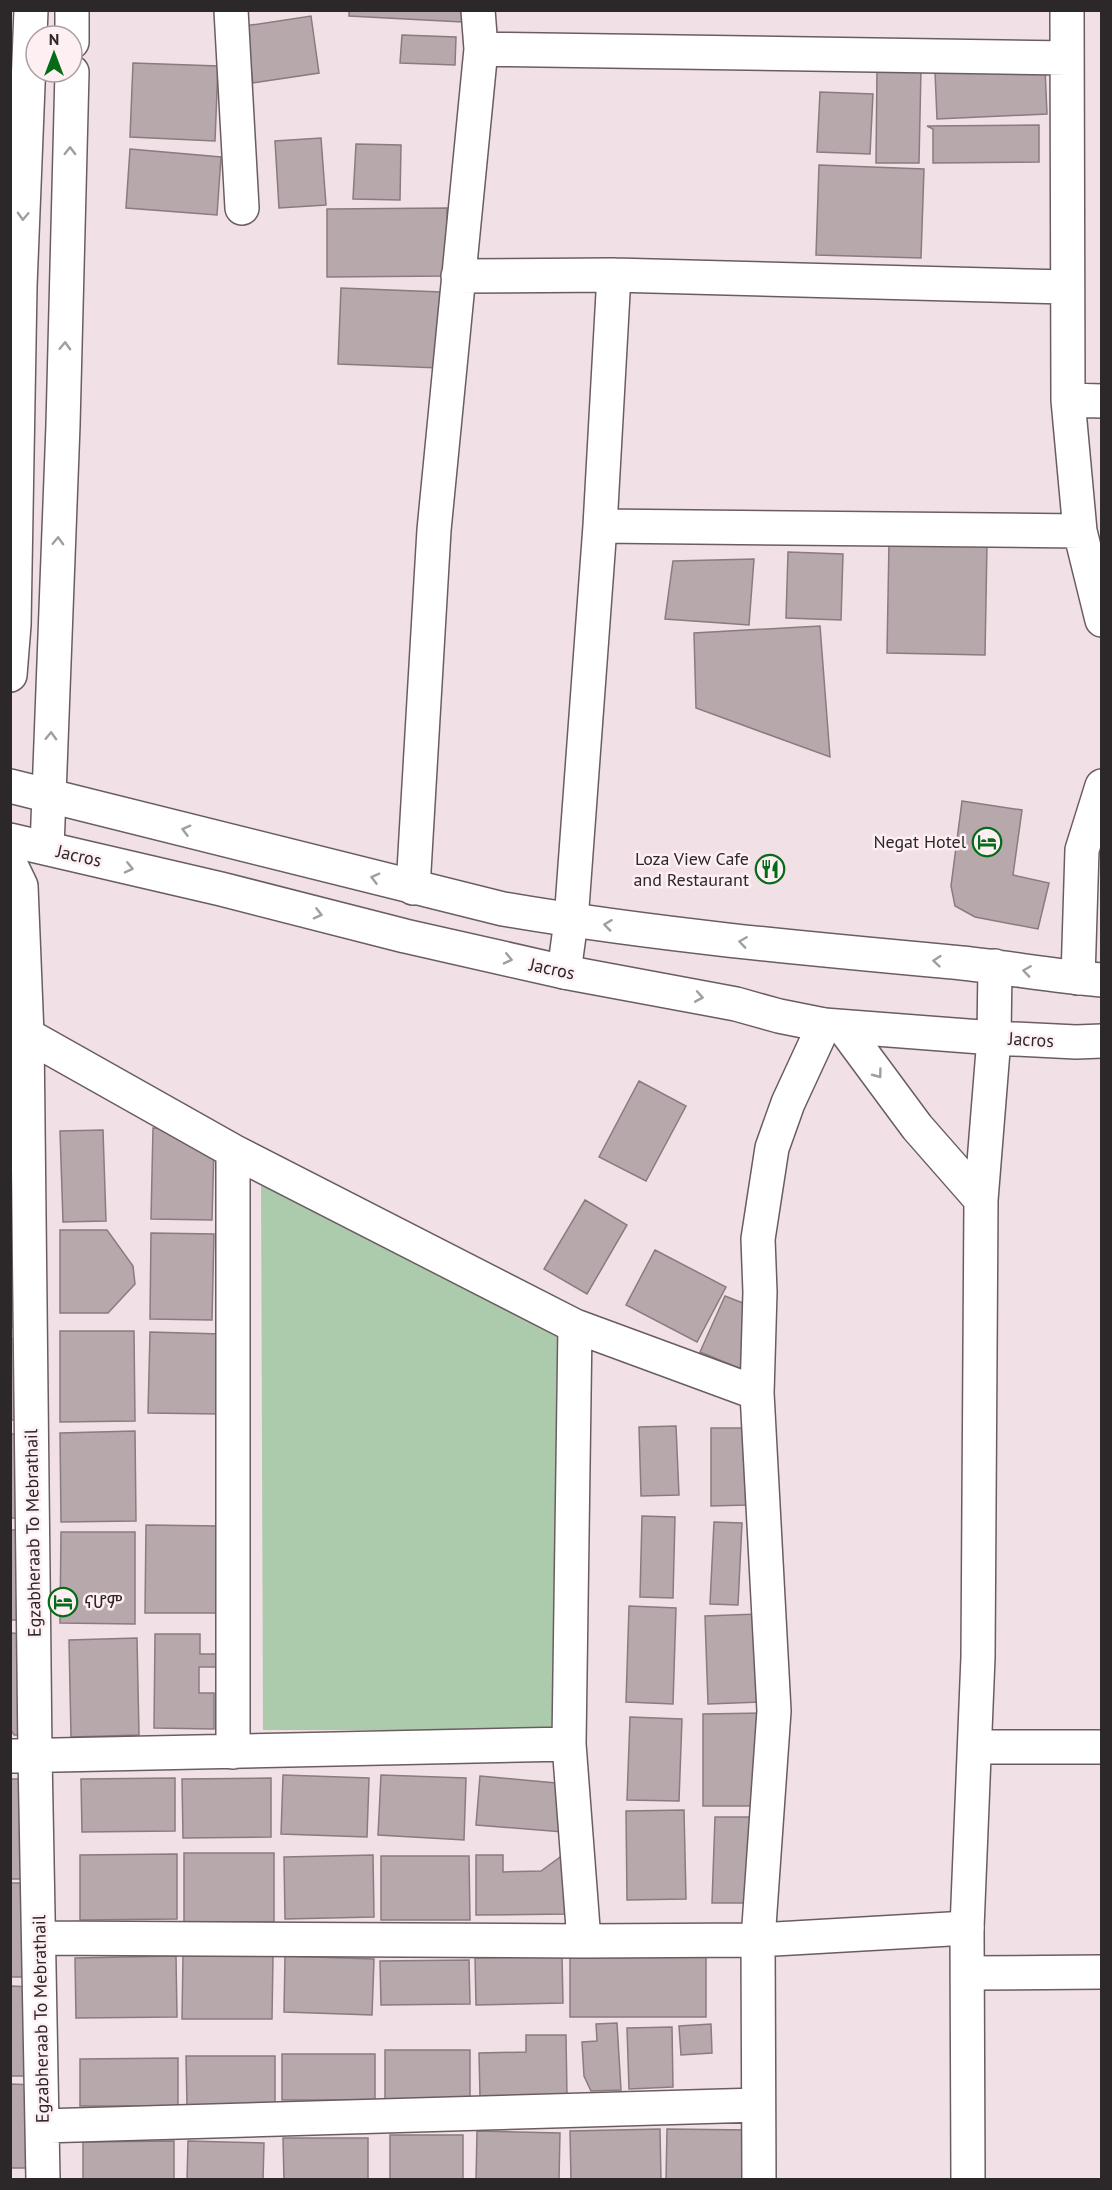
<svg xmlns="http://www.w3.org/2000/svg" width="1112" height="2190" font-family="'PT Sans','Noto Sans Ethiopic',sans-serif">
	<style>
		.green { fill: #accaac }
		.building { fill: #b7a8ac; stroke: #897b7f; stroke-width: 1.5 }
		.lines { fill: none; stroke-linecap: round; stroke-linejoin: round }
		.minor-casing { stroke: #6a5d61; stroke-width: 36 }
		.secondary-casing { stroke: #6a5d61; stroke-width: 36 }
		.primary-casing { stroke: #6a5d61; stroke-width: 36 }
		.minor { stroke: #fff; stroke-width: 33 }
		.secondary { stroke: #fff; stroke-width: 33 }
		.primary { stroke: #fff; stroke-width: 33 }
		.oneway { stroke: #a09e9e }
		.labels { text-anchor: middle; stroke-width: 5; stroke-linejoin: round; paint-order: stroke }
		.poi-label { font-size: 18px; fill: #2c2728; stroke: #feeff3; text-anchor: end }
		.street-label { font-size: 18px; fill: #2c2728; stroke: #feeff3 }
	</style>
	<rect width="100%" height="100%" fill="#f1e1e6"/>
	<!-- green -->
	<path class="green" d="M261 1177 560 1321V1730H263Z"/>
	<!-- building -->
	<path class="building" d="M349 10H463L462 22 349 16Z
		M311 16 319 73 253 83 245 26Z
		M402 35 456 37 455 65 400 63Z
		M133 63 218 66 215 141 130 137Z
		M877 68 921 69 919 163H876Z
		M1045 68 1047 114 937 119 935 72Z
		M820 92 873 94 870 154 817 152Z
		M1039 125V162L933 163V129L927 126Z
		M321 138 326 205 279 208 275 141Z
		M356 144 401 145 400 200 353 199Z
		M130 149 221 157 217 215 126 208Z
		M819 165 924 169 921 258 816 255Z
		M447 208V276L327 277V209Z
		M341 288 441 292 439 368 338 364Z
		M889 542 987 544 985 655 887 653Z
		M788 552 843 554 841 620 786 618Z
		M754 559 749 625 665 619 673 561Z
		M820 626 830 757 696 708 694 633Z
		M962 801 1022 810 1013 875 1049 883 1038 929 975 917 955 906 951 886Z
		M639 1081 686 1106 646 1181 599 1157Z
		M153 1128 181 1129 214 1148 212 1220 151 1219Z
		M103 1130 106 1221 63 1222 60 1131Z
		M10 1142H18V1215H10Z
		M585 1200 627 1225 587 1294 544 1269Z
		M60 1230H107L133 1266 135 1284 108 1313H60Z
		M151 1233 214 1234 212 1320 150 1319Z
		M10 1238H20L18 1327H10Z
		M655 1250 726 1287 697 1342 626 1305Z
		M725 1296 753 1307 746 1371 700 1352Z
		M60 1331H134L135 1421 60 1422Z
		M150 1332 221 1334 220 1414 148 1413Z
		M10 1339H20V1420H10Z
		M676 1426 679 1495 641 1496 639 1427Z
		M711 1428H746L747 1505 711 1506Z
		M135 1431 136 1521 61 1522 60 1433Z
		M10 1434H21V1518H10Z
		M642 1516 675 1517 673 1598 640 1597Z
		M714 1522 742 1523 738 1605 710 1604Z
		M146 1525 221 1526 220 1613H145Z
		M10 1530H23V1620H10Z
		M61 1532H135V1624L60 1623Z
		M629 1606 676 1608 673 1704 626 1702Z
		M758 1614 761 1702 708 1704 705 1616Z
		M10 1633 28 1634 27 1735H14L10 1728Z
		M155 1634H200V1654H217V1667H199V1693H214V1729L154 1728Z
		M137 1638 139 1735 71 1737 69 1640Z
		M765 1713V1806H703V1714Z
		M630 1717 682 1719 679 1801 627 1800Z
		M283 1775 369 1778 367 1837 281 1834Z
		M381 1775 466 1778 464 1840 378 1835Z
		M480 1776 567 1784 563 1832 476 1825Z
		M175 1778V1831L82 1832 81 1779Z
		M271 1778V1837L183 1838 182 1779Z
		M10 1779H27V1879H10Z
		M684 1810 686 1899 627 1900 626 1811Z
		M715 1817H752L751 1903H712Z
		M567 1852 568 1914 476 1915V1855H503V1872L541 1871Z
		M184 1853H274V1922H184Z
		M177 1854V1919L80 1920V1855Z
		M373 1855 374 1917 285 1919 284 1857Z
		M381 1856H469L470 1920H381Z
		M10 1883H32L33 1977H10Z
		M570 1953H706V2017H570Z
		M176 1956 177 2017 76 2018 75 1958Z
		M183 1956H273L272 2019H182Z
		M285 1956 374 1959 372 2015 284 2012Z
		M562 1956 563 2003 476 2005 475 1958Z
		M469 1960 470 2004 381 2005 380 1961Z
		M10 1986 32 1987V2076H10Z
		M617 2023 621 2090 591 2091 584 2076 582 2042 597 2041 596 2024Z
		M711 2024 712 2053 681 2055 679 2026Z
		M672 2027 673 2087 629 2089 627 2028Z
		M526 2035H566L567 2096 480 2097 479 2053 526 2052Z
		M385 2050H470V2100H385Z
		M282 2054H375V2100H282Z
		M186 2056H275V2104L187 2105Z
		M178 2058V2106H80V2059Z
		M10 2084 34 2085 33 2168H10Z
		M660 2129 661 2180H571L570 2131Z
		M667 2129 750 2130 749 2180H666Z
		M477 2131 560 2133 559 2180H476Z
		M390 2135H463V2180H390Z
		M283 2138H368V2180H284Z
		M174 2141V2180H83V2142Z
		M188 2141 264 2143 263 2180H187Z"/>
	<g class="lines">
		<!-- minor casing -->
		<g class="minor-casing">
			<path id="minor" d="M231 10 242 208
				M1067 10 1068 400 1080 531 1102 620
				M481 49 1067 58
				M458 276 614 275 1066 287
				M1068 400 1102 401
				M600 526 1080 531
				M10 863 21 886 27 1035 35 1755 43 2180
				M413 888 434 530 481 49 478 10
				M564 972 571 921 600 526 614 275
				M1078 978 1082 850 1102 786
				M27 1035 233 1151 575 1326 757 1393
				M233 1151V1752
				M575 1326 569 1744 584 1941
				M975 1747H1102
				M10 1756 569 1744
				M40 1938 584 1941 758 1940 967 1928
				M968 1973 1102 1972
				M42 2126 758 2105
				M759 2180 758 1940 774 1711 757 1393 760 1292 758 1239 772 1148 788 1103 824 1025"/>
		</g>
		<!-- secondary casing -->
		<g class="secondary-casing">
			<path id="secondary" d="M72 42V10
				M10 675 14 625 20 286 31 10
				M47 848 63 425 72 72"/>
		</g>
		<!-- primary casing -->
		<g class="primary-casing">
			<path id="primary" d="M10 786 503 909C655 935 809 949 962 963 1009 968 1055 976 1102 980
				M10 840 221 889 405 936 564 972 736 1004 779 1016 824 1025 994 1038 1076 1042 1102 1041
				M843 1027 917 1127 981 1200
				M968 2180 967 1928 978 1657 981 1200 994 1038 995 966"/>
		</g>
		<!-- minor -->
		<use href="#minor" class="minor"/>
		<!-- secondary -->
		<use href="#secondary" class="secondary"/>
		<!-- primary -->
		<use href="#primary" class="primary"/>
	</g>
	<!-- one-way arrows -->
	<defs><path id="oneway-chevron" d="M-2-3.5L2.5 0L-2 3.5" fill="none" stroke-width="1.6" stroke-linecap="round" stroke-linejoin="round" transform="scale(1.5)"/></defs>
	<g class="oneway">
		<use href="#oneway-chevron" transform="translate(70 151) rotate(-89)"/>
		<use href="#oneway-chevron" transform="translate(23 216) rotate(92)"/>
		<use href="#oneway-chevron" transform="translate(65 346) rotate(-88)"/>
		<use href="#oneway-chevron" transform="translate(58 541) rotate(-88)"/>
		<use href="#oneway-chevron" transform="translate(51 736) rotate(-88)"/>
		<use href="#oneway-chevron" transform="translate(186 830) rotate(-165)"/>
		<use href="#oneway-chevron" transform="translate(129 868) rotate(13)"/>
		<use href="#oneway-chevron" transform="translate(375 878) rotate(-165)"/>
		<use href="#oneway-chevron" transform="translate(318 914) rotate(14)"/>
		<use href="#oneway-chevron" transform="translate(608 925) rotate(-173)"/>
		<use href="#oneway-chevron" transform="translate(743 942) rotate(-172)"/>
		<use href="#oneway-chevron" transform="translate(508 959) rotate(13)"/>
		<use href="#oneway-chevron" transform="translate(937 961) rotate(-175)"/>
		<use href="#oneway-chevron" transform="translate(1027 971) rotate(-172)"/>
		<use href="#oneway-chevron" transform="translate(699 997) rotate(10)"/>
		<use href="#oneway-chevron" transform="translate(878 1074) rotate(53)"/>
	</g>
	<!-- icons -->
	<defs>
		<g id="hotel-ring" transform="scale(1.5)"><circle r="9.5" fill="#feeff3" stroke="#066b18" stroke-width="1.5"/><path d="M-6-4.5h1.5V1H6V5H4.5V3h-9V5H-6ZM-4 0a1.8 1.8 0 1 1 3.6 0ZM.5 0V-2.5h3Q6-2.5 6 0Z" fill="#066b18"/></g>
		<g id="restaurant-ring" transform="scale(1.5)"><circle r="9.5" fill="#feeff3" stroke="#066b18" stroke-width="1.5"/><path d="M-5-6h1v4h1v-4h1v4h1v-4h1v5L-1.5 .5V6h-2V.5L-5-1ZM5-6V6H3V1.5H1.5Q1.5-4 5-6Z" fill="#066b18"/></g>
	</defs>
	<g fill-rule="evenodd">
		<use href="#hotel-ring" x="987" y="842"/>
		<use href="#restaurant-ring" x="770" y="869"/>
		<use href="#hotel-ring" x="63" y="1602"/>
	</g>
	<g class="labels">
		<!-- poi labels -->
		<g class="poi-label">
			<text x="966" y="848">Negat Hotel</text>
			<text x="749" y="865">Loza View Cafe<tspan x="749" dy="21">and Restaurant</tspan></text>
			<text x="84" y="1608" text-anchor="start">ናሆም</text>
		</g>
		<!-- street labels -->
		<g class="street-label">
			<text transform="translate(79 856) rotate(13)" y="6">Jacros</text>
			<text transform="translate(552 969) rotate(12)" y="6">Jacros</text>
			<text transform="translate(1031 1040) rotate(3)" y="6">Jacros</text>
			<text transform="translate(33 1533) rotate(-91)" y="6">Egzabheraab To Mebrathail</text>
			<text transform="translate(41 2019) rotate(-91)" y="6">Egzabheraab To Mebrathail</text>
		</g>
	</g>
	<!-- border -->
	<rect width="1112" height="2190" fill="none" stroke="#2c2728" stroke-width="24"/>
	<!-- north arrow -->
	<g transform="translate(54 54)"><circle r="28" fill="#feeff3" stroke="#aa9fa2" stroke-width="1.5"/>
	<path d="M0-4.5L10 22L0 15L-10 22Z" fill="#066b18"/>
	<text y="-9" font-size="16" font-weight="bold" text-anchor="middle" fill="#2c2728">N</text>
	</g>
</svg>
